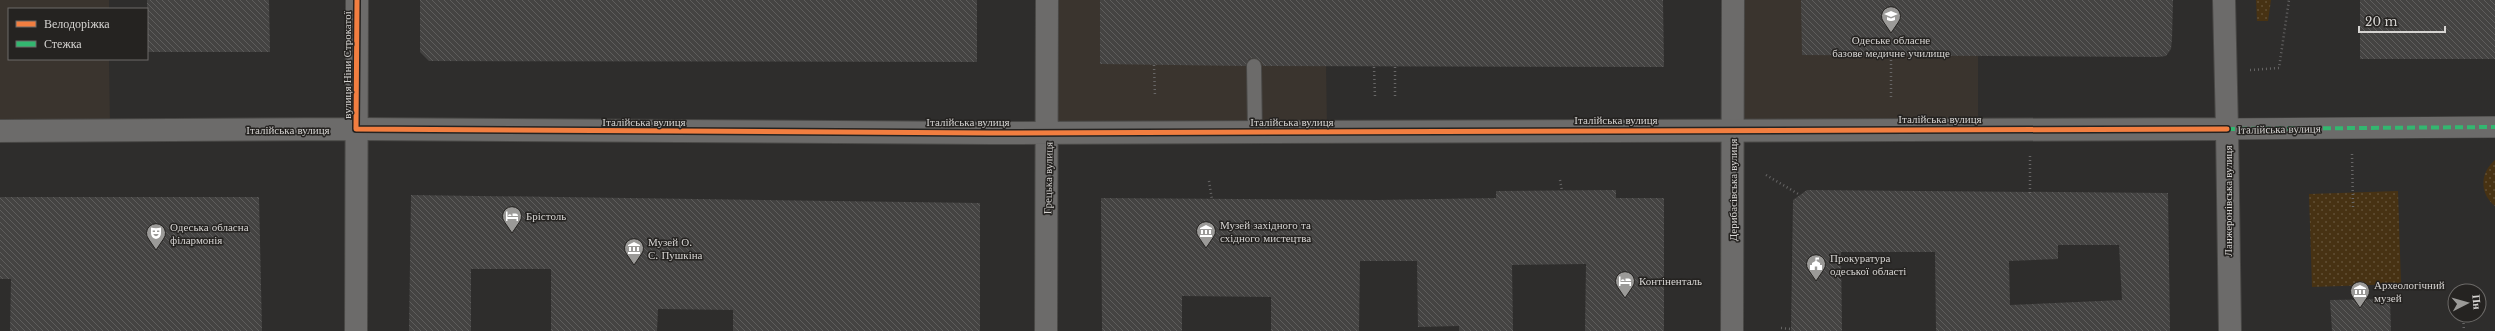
<svg xmlns="http://www.w3.org/2000/svg" width="2495" height="331" font-family="'Libre Baskerville',serif">
	<style>
		.built { fill: #3a342e }
		.grass { fill: url(#grass-dots) }
		.building { fill: url(#building-back-hatch); fill-rule: evenodd }
		.lines { fill: none; stroke-linecap: round; stroke-linejoin: round }
		.service-casing { stroke: #494846; stroke-width: 16 }
		.pedestrian-casing { stroke: #494846; stroke-width: 22 }
		.minor-casing { stroke: #494846; stroke-width: 24 }
		.tertiary-casing { stroke: #494846; stroke-width: 24 }
		.secondary-casing { stroke: #494846; stroke-width: 24 }
		.path { stroke: #676666; stroke-width: 2.5; stroke-dasharray: 1 3; stroke-linecap: butt }
		.service { stroke: #6c6b6a; stroke-width: 14 }
		.pedestrian { stroke: #6c6b6a; stroke-width: 21 }
		.minor { stroke: #6c6b6a; stroke-width: 22 }
		.tertiary { stroke: #6c6b6a; stroke-width: 22 }
		.secondary { stroke: #6c6b6a; stroke-width: 22 }
		.quiet { stroke: #33b770; stroke-width: 4; stroke-dasharray: 8 4; stroke-linecap: butt }
		.cycleway-casing { stroke: #252321; stroke-width: 8 }
		.cycleway { stroke: #f27e40; stroke-width: 5 }
		.labels { text-anchor: middle; stroke-width: 3; stroke-linejoin: round; paint-order: stroke }
		.poi-label { font-size: 11px; fill: #d6d4d2; stroke: #252321; text-anchor: start }
		.street-label { font-size: 11px; fill: #d6d4d2; stroke: #252321 }
	</style>
	<defs>
		<pattern id="grass-dots" width="8" height="8" patternUnits="userSpaceOnUse"><rect width="8" height="8" fill="#473213"/><path d="M2 2h.1M6 6h.1" fill="none" stroke="#614f34" stroke-width="1.8" stroke-linecap="round"/></pattern>
		<pattern id="building-back-hatch" width="6" height="6" patternUnits="userSpaceOnUse"><rect width="6" height="6" fill="#444342"/><path d="M-1 5l2 2M0 0l6 6M5-1l2 2" fill="none" stroke="#5e5d5c"/></pattern>
	</defs>
	<rect width="100%" height="100%" fill="#2e2d2c"/>
	<!-- built -->
	<path class="built" d="M0 0H109V9H9V59H109L110 127H0Z
		M1051 0H1325L1327 126 1050 130Z
		M1739 0H1978V127L1739 124Z"/>
	<!-- grass -->
	<path class="grass" d="M2256 0H2271L2268 21H2257Z
		M2495 160V206C2479 193 2480 173 2495 160Z
		M2398 191 2401 284 2312 287 2309 194Z"/>
	<!-- building -->
	<path class="building" d="M147 0H269L270 52H147Z
		M420 0H977V62L429 61 420 52Z
		M1100 0H1663L1664 67 1263 66 1261 61 1254 58 1249 59 1246 66 1100 64Z
		M1801 0H2173L2172 39 2171 49 2166 56 2158 57 1802 55Z
		M2360 0H2495V59H2360Z
		M1616 190V198H1664V331H1585L1586 264 1512 265 1513 331H1459V326L1418 327 1417 261H1360L1359 331H1271V297L1182 296V331H1102L1101 198 1377 200 1496 198V191Z
		M1807 190 2168 193 2170 331H1936L1935 252H1841L1842 331H1791L1793 200ZM2058 245H2119L2122 300 2010 305 2009 261 2058 259Z
		M411 195 980 203V331H733V310L658 309 657 331H551V269H471V331H409Z
		M0 197H259L262 331H10L11 279H0Z
		M2390 299 2391 331H2332L2330 300Z"/>
	<g class="lines">
		<!-- service casing -->
		<g class="service-casing">
			<path id="service" d="M1254 66 1255 132"/>
		</g>
		<!-- pedestrian casing -->
		<g class="pedestrian-casing">
			<path id="pedestrian" d="M2227 129 2495 127"/>
		</g>
		<!-- minor casing -->
		<g class="minor-casing">
			<path id="minor" d="M2227 129 2230 331
				M1732 331 1733 0"/>
		</g>
		<!-- tertiary casing -->
		<g class="tertiary-casing">
			<path id="tertiary" d="M356 129 989 133 2227 129 2224 0
				M1046 331 1047 0"/>
		</g>
		<!-- secondary casing -->
		<g class="secondary-casing">
			<path id="secondary" d="M0 131 356 129
				M356 331 357 0"/>
		</g>
		<!-- path -->
		<path class="path" d="M1891 56V98
			M1154 65 1155 97
			M1374 67 1375 97
			M1395 67V96
			M2250 70 2279 68 2289 0
			M2352 154 2353 207
			M2030 156V193
			M1766 175 1800 195
			M1560 180 1562 191
			M1209 181 1212 200
			M2463 315 2464 331
			M1781 328 1791 329"/>
		<!-- service -->
		<use href="#service" class="service"/>
		<!-- pedestrian -->
		<use href="#pedestrian" class="pedestrian"/>
		<!-- minor -->
		<use href="#minor" class="minor"/>
		<!-- tertiary -->
		<use href="#tertiary" class="tertiary"/>
		<!-- secondary -->
		<use href="#secondary" class="secondary"/>
		<!-- quiet -->
		<path class="quiet" d="M2227 129 2495 127"/>
		<!-- cycleway casing -->
		<g class="cycleway-casing">
			<path id="cycleway" d="M357 0 356 129 989 133 2227 129"/>
		</g>
		<!-- cycleway -->
		<use href="#cycleway" class="cycleway"/>
	</g>
	<!-- icons -->
	<defs>
		<g id="university-pin" transform="scale(1)"><path d="M0 17L-7.5 6A9.5 9.5 0 1 1 7.5 6Z" fill="#9b9a98" stroke="#252321"/><path d="M0-5L7-2L0 1L-7-2ZM-4 1L0 2.5L4 1V4Q0 6-4 4Z" fill="#fff"/></g>
		<g id="hotel-pin" transform="scale(1)"><path d="M0 17L-7.5 6A9.5 9.5 0 1 1 7.5 6Z" fill="#9b9a98" stroke="#252321"/><path d="M-6-4.5h1.5V1H6V5H4.5V3h-9V5H-6ZM-4 0a1.8 1.8 0 1 1 3.6 0ZM.5 0V-2.5h3Q6-2.5 6 0Z" fill="#fff"/></g>
		<g id="museum-pin" transform="scale(1)"><path d="M0 17L-7.5 6A9.5 9.5 0 1 1 7.5 6Z" fill="#9b9a98" stroke="#252321"/><path d="M0-6L6-3V-2H-6V-3ZM-5-1h2V3h-2ZM-1-1h2V3h-2ZM3-1h2V3H3ZM-6 4H6V6H-6Z" fill="#fff"/></g>
		<g id="theatre-pin" transform="scale(1)"><path d="M0 17L-7.5 6A9.5 9.5 0 1 1 7.5 6Z" fill="#9b9a98" stroke="#252321"/><path d="M-5-5.5Q0-4 5-5.5V0Q5 5 0 6Q-5 5-5 0ZM-3.3-2.5H-1v1.5H-3.3ZM1-2.5H3.3v1.5H1ZM-2.8 1Q0 5.5 2.8 1Z" fill="#fff"/></g>
		<g id="civic-pin" transform="scale(1)"><path d="M0 17L-7.5 6A9.5 9.5 0 1 1 7.5 6Z" fill="#9b9a98" stroke="#252321"/><path d="M-.6-6.5H3V-4.5H.6V-3L4-1V1h2V6H-6V1h2V-1L-.6-3ZM-1.2 2.5V6h2.4V2.5Z" fill="#fff"/></g>
	</defs>
	<g fill-rule="evenodd">
		<use href="#university-pin" x="1891" y="16"/>
		<use href="#hotel-pin" x="512" y="216"/>
		<use href="#museum-pin" x="1206" y="231"/>
		<use href="#theatre-pin" x="156" y="233"/>
		<use href="#museum-pin" x="634" y="248"/>
		<use href="#civic-pin" x="1816" y="264"/>
		<use href="#hotel-pin" x="1625" y="281"/>
		<use href="#museum-pin" x="2360" y="291"/>
	</g>
	<g class="labels">
		<!-- poi labels -->
		<g class="poi-label">
			<text x="1891" y="44" text-anchor="middle">Одеське обласне<tspan x="1891" dy="13">базове медичне училище</tspan></text>
			<text x="526" y="220">Брістоль</text>
			<text x="1220" y="229">Музей західного та<tspan x="1220" dy="13">східного мистецтва</tspan></text>
			<text x="170" y="231">Одеська обласна<tspan x="170" dy="13">філармонія</tspan></text>
			<text x="648" y="246">Музей О.<tspan x="648" dy="13">С. Пушкіна</tspan></text>
			<text x="1830" y="262">Прокуратура<tspan x="1830" dy="13">одеської області</tspan></text>
			<text x="1639" y="285">Контіненталь</text>
			<text x="2374" y="289">Археологічний<tspan x="2374" dy="13">музей</tspan></text>
		</g>
		<!-- street labels -->
		<g class="street-label">
			<text transform="translate(347 65) rotate(-90)" y="4">вулиця Ніни Строкатої</text>
			<text x="1940" y="123">Італійська вулиця</text>
			<text x="1616" y="124">Італійська вулиця</text>
			<text x="644" y="126">Італійська вулиця</text>
			<text x="968" y="126">Італійська вулиця</text>
			<text x="1292" y="126">Італійська вулиця</text>
			<text transform="translate(2279 129) rotate(-1)" y="4">Італійська вулиця</text>
			<text x="288" y="134">Італійська вулиця</text>
			<text transform="translate(1048 178) rotate(-89)" y="4">Грецька вулиця</text>
			<text transform="translate(1733 190) rotate(-90)" y="4">Дерибасівська вулиця</text>
			<text transform="translate(2228 201) rotate(-90)" y="4">Ланжеронівська вулиця</text>
		</g>
	</g>
	<!-- legend -->
	<rect x="8" y="8" width="140" height="52" fill="#252321" stroke="#6c6a68"/>
	<rect x="16" y="21" width="20" height="6" fill="#f27e40" stroke="#6c6a68"/>
	<text x="44" y="28" font-size="12" fill="#d6d4d2">Велодоріжка</text>
	<rect x="16" y="41" width="20" height="6" fill="#33b770" stroke="#6c6a68"/>
	<text x="44" y="48" font-size="12" fill="#d6d4d2">Стежка</text>
	<!-- north arrow -->
	<g transform="translate(2467 303) rotate(84)"><circle r="19" fill="#252321" stroke="#6c6a68"/>
	<path d="M0-3L7 15L0 10L-7 15Z" fill="#9b9a98"/>
	<text y="-6" font-size="11" font-weight="bold" text-anchor="middle" fill="#d6d4d2">Пн</text>
	</g>
	<!-- scale -->
	<path d="M2359 26v6h86v-6" fill="none" stroke="#d6d4d2" stroke-width="2"/>
	<text x="2365" y="26" font-size="12" fill="#d6d4d2" stroke="#252321" stroke-width="3" paint-order="stroke">20 m</text>
</svg>
